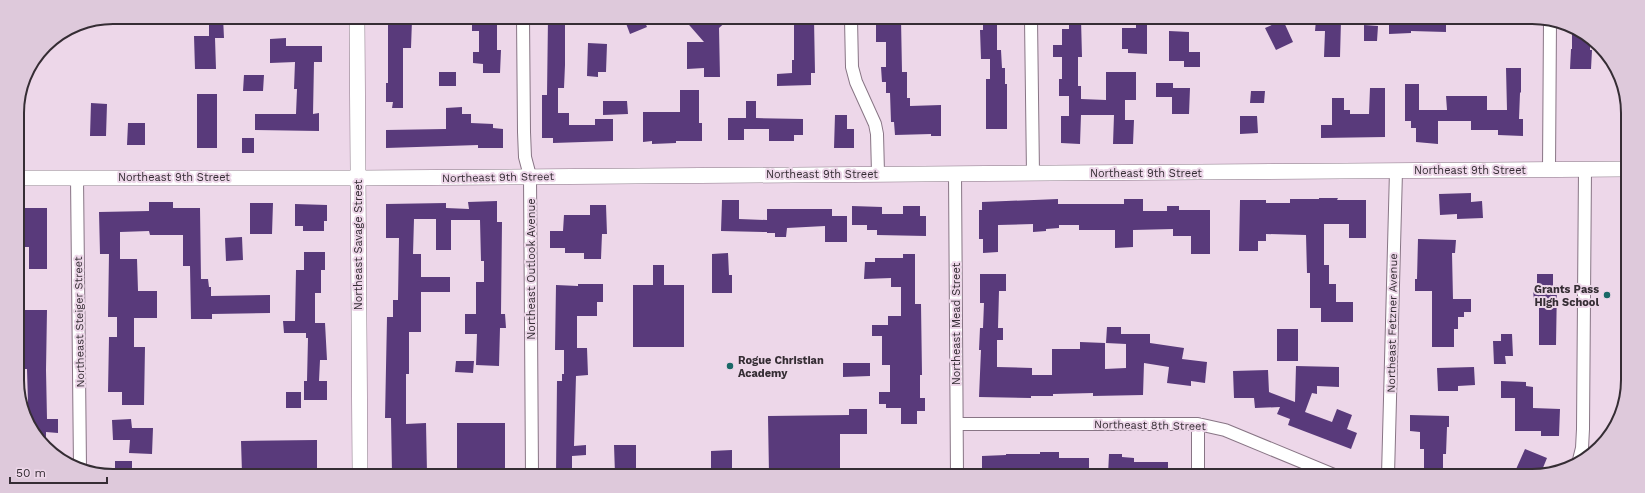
<svg xmlns="http://www.w3.org/2000/svg" width="1645" height="493" font-family="'Work Sans',sans-serif">
	<style>
		.building { fill: #593a7b }
		.lines { fill: none; stroke-linecap: round; stroke-linejoin: round }
		.minor-casing { stroke: #887585; stroke-width: 14 }
		.tertiary-casing { stroke: #887585; stroke-width: 16 }
		.minor { stroke: #fff; stroke-width: 12 }
		.tertiary { stroke: #fff; stroke-width: 15 }
		.poi-dot { fill: #1a6867; stroke: #edd7e9; stroke-width: 1.5 }
		.labels { text-anchor: middle; stroke-width: 4; stroke-linejoin: round; paint-order: stroke }
		.street-label { font-size: 11px; fill: #352d34; stroke: #edd7e9 }
		.poi-label { font-size: 11px; font-weight: bold; fill: #352d34; stroke: #edd7e9; text-anchor: end }
		.rim { fill: none; stroke: #352d34; stroke-width: 2 }
	</style>
	<rect width="100%" height="100%" fill="#edd7e9"/>
	<!-- building -->
	<path class="building" d="M209 17H223L224 38H215L216 69H195L194 36H209Z
		M388 18H408V20H412L411 48H403V108H392L393 102H386V83H388Z
		M478 18H497V50H501L500 73H483V64L473 63V52H479V31H472V19H478Z
		M548 18H565V65L564 88H558V113H569V125H595V119H613V141L553 143V138H542V95H547Z
		M624 18H643L647 27 630 34Z
		M683 18H730L719 28 720 77H704V68L687 69V42H704Z
		M794 19H814L815 73H811V85L777 86V74L792 73V60H794Z
		M883 19H901L902 72H907V98H910V106L941 105V136H931V134L895 135 894 122H891L890 93H886V82H882L881 67H886V42H876V20H883Z
		M983 19H997V50H1001L1002 68H1005V84H1007V129H986V79H990V59H981L980 30H983Z
		M1069 19H1081L1082 57H1078V86H1081V99L1106 100V72H1136V100H1125V120H1134L1133 144H1113L1114 115H1081L1080 144 1061 143V116H1069V96H1059V79H1062V57H1053V45H1062V29H1069Z
		M1136 19H1147V54L1128 53V49H1122V28H1136Z
		M1283 20 1293 42 1276 50 1265 28Z
		M1316 20H1341L1340 57H1324L1325 31H1315Z
		M1389 20H1446V32L1411 31V33L1389 34Z
		M1364 25 1378 26 1377 41H1364Z
		M1572 30 1590 41V50H1592L1591 69H1570L1571 49H1572Z
		M1169 31 1189 32V52H1200V67H1184V61H1169Z
		M286 38V46H322V62H314L313 114 319 113V131L255 130V114H296L297 89H294L295 62 270 63V39Z
		M588 43 607 44 606 72H598V77L587 76Z
		M1506 68H1521V92L1520 93 1519 119H1523V136L1498 135V130H1471V121H1438V144L1416 142V128H1411V121H1405V84H1419V110H1447L1446 96H1487V110H1507Z
		M439 72H456V86H439Z
		M244 75H264L263 91H243Z
		M1156 83H1173V88H1190L1189 114H1172V97H1156Z
		M1370 88H1385V137L1321 138V125H1332V98H1344V110H1350V114H1369Z
		M680 90H699V123H702V141H676V143L652 144V141L643 142V112H680Z
		M1251 91H1265L1264 103H1250Z
		M197 94H217V148H197Z
		M603 101H627L628 114 603 115Z
		M746 101H756V118L803 119V135H794V141H769V129H744V140H728V118H746Z
		M91 103 107 104 106 136H90Z
		M462 107V114H471V123L493 124V128L503 129V148H478V145L386 148V130L446 129V108Z
		M835 115H847V129H854V148H834Z
		M1240 116H1257L1258 133 1240 134Z
		M128 123H145V145H127Z
		M242 138H254V153H242Z
		M1471 193V202L1482 201 1483 218 1457 219V214L1440 215 1439 194Z
		M1319 198H1338L1337 200H1366V238H1349V224H1324V265H1329V284H1336V302H1353V322H1321V308H1310V273H1307L1306 235 1266 234V241H1258V251H1239L1240 200H1266V203H1290V199H1319Z
		M1058 199V204H1124V199H1143V211H1167V206H1179V210H1210V254H1191V236H1173V229L1133 230V247L1115 248V230H1079V225H1059V228L1046 229V231L1033 232V224L998 225V252L983 253V239H979V210H982V202Z
		M722 200H739V219L767 220V209H832V216H847V242H825V226L787 228 786 237H775V233H767V232L721 231Z
		M497 201V222H502L501 314H505L506 328H500L499 366 476 365 477 334H465V314H476V282H484V261H481L480 220H451V250H436V219H414L413 254H421V277H450V292H421V332H409V374H406V424L426 423 427 473H392L391 418H385L387 317H393V300H398L399 238H386V204L446 203V208L469 209 468 202Z
		M149 202H173V208H200L201 279H208L209 287H211V296L270 295V313L212 314V319H191L190 266H183V235H150L149 231 120 232V259H137L138 291H157V318H134V347H145L144 405H122V392H108L109 337H117V317H108L109 254H100L99 212 149 211Z
		M250 203H273L272 234H250Z
		M295 204 327 205V221H324V231H303V226H295Z
		M590 205H606L607 234H602L601 259H584V253H565V248H550V231H563L564 215H590Z
		M852 206 882 207V214H903V206H920V216H926V236L877 235V230H867V225H852Z
		M18 208H47V269H29V247H23V229H18Z
		M242 237 243 260 226 261 225 238Z
		M1418 239 1456 240 1455 253H1452L1453 299H1471V312H1464V317H1458V329H1454V347H1432V291H1415V279H1417Z
		M304 252H325V270H321V293H315V323H325L327 360H320L319 381H327V400H304V381H307L308 338H306V333H284L283 321H295L296 270H304Z
		M728 253 729 275H732V293H712V254Z
		M903 254H915V304H921L922 375H920V398H925V411H917V424H901V408H886V404H879V392H890V365H882V336H872V325H888V316H901V287H891V278L864 279 865 262H875V258H903Z
		M653 265H664V285H684V347H633V285H653Z
		M980 274H1006V291H999L998 328H1003V340H997V367L1032 368V375H1052V349H1080V342L1105 343V369L1126 368V344L1106 343 1107 327H1121V334H1150V343L1184 348 1182 359 1207 362 1205 383 1191 381V386L1167 383 1169 367 1144 363 1143 395 1093 396V393L1053 394V396H1031V398L979 397 981 350H979L980 328H983L984 303H980Z
		M1537 274H1553V286L1557 285 1556 345H1539V303H1534L1533 288 1537 287Z
		M578 284H603V302H597V316H577V348H587L588 375 576 376 574 446 586 445V455L572 456V474H556L557 381H562V374H564V350H555L556 285 578 286Z
		M18 310H47L46 370 47 419H58V433L46 432V447L41 443 21 404 28 403 27 369H24V356H19Z
		M1277 329H1298V361H1277Z
		M1501 334H1512L1513 356H1505L1506 364H1494L1493 341H1501Z
		M456 361H474L473 373 455 372Z
		M843 363H870V376L843 377Z
		M1296 366 1339 367V387L1317 386V394L1312 393 1305 412 1332 422 1337 409 1352 415 1347 429 1357 433 1351 449 1288 425 1290 419 1277 414 1280 407 1255 408 1254 398H1234L1233 371 1268 370 1269 392 1295 402Z
		M1474 367 1475 385 1458 386V391H1438L1437 368Z
		M1501 381 1526 382V386L1533 387V408L1560 409 1559 436H1541V431H1515V398H1501Z
		M286 392H301V408H286Z
		M849 409H867V434H840V474H769L768 416 849 415Z
		M1410 415 1449 416V427H1447L1446 454H1443V476H1424V449H1420V432L1410 431Z
		M131 419 132 428H153L152 454 129 453 130 440H113L112 420Z
		M457 423H505V474H457Z
		M317 440V473H242L241 441Z
		M614 445H636V474H615Z
		M1525 449 1547 458 1540 475 1513 476Z
		M732 450V474H711V451Z
		M1040 452H1059V458H1089V475H1015L1016 470 992 471V475H982V456L1006 455V454H1040Z
		M1109 454H1122V457L1134 458V462H1168V475H1108Z
		M115 461H132V473H115Z"/>
	<g class="lines">
		<!-- minor casing -->
		<g class="minor-casing">
			<path id="minor" d="M523 18 524 132 525 157 530 176 532 474
				M851 19 852 67 856 82 875 124 877 134 878 173
				M1031 19 1033 174
				M1549 169 1550 20
				M955 173 957 475
				M77 177 80 468
				M957 424H1198L1225 430 1334 475
				M1198 424V475
				M1579 460 1582 448 1583 429 1585 169
				M1388 475 1396 171"/>
		</g>
		<!-- tertiary casing -->
		<g class="tertiary-casing">
			<path id="tertiary" d="M357 18 360 473
				M18 178H358L1626 169"/>
		</g>
		<!-- minor -->
		<use href="#minor" class="minor"/>
		<!-- tertiary -->
		<use href="#tertiary" class="tertiary"/>
	</g>
	<!-- markers -->
	<g class="poi-dot">
		<circle cx="1607" cy="295" r="4"/>
		<circle cx="730" cy="366" r="4"/>
	</g>
	<g class="labels">
		<!-- street labels -->
		<g class="street-label">
			<text x="1470" y="174">Northeast 9th Street</text>
			<text x="1146" y="177">Northeast 9th Street</text>
			<text x="822" y="178">Northeast 9th Street</text>
			<text x="174" y="181">Northeast 9th Street</text>
			<text transform="translate(498 177) rotate(-1)" y="4">Northeast 9th Street</text>
			<text transform="translate(358 245) rotate(-90)" y="4">Northeast Savage Street</text>
			<text transform="translate(531 269) rotate(-90)" y="4">Northeast Outlook Avenue</text>
			<text transform="translate(79 322) rotate(-91)" y="4">Northeast Steiger Street</text>
			<text transform="translate(1392 323) rotate(-89)" y="4">Northeast Fetzner Avenue</text>
			<text transform="translate(956 324) rotate(-90)" y="4">Northeast Mead Street</text>
			<text transform="translate(1150 425) rotate(1)" y="4">Northeast 8th Street</text>
		</g>
		<!-- poi labels -->
		<g class="poi-label">
			<text x="1599" y="293">Grants Pass<tspan x="1599" dy="13">High School</tspan></text>
			<text x="738" y="364" text-anchor="start">Rogue Christian<tspan x="738" dy="13">Academy</tspan></text>
		</g>
	</g>
	<!-- crop -->
	<path d="M0 0H1645V493H0ZM113 24H1532A89 89 0 0 1 1621 113V380A89 89 0 0 1 1532 469H113A89 89 0 0 1 24 380V113A89 89 0 0 1 113 24Z" fill="#dec9db" fill-rule="evenodd"/>
	<path class="rim" d="M113 24H1532A89 89 0 0 1 1621 113V380A89 89 0 0 1 1532 469H113A89 89 0 0 1 24 380V113A89 89 0 0 1 113 24Z"/>
	<!-- scale -->
	<path d="M10 477v6h97v-6" fill="none" stroke="#352d34" stroke-width="2"/>
	<text x="16" y="477" font-size="12" fill="#352d34" stroke="#edd7e9" stroke-width="3" paint-order="stroke">50 m</text>
</svg>
